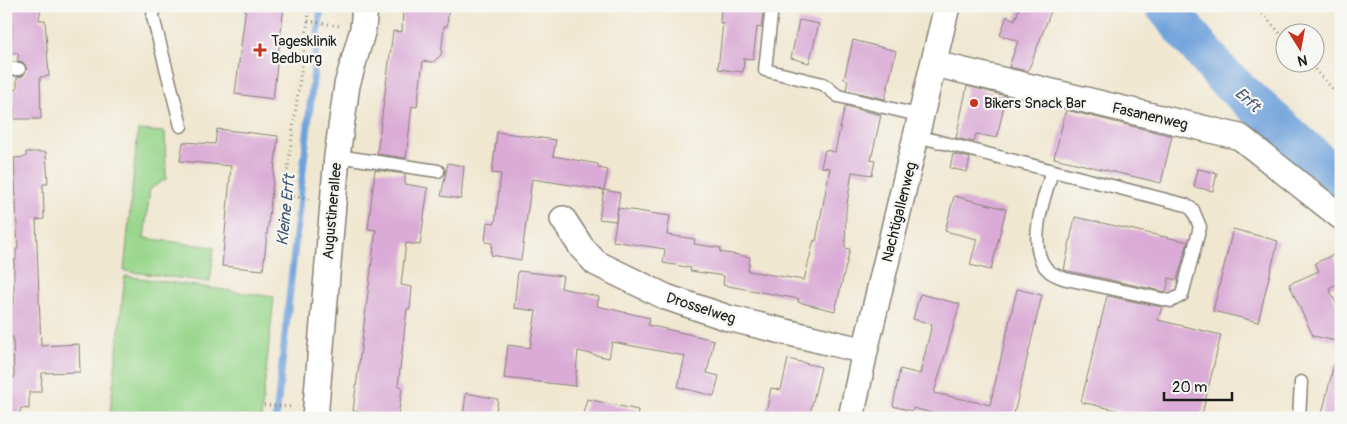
<svg xmlns="http://www.w3.org/2000/svg" width="1347" height="424" font-family="Pangolin,sans-serif">
	<style>
		.green { fill: #99d68c; stroke: #5a7954 }
		.lines { fill: none; stroke-linecap: round; stroke-linejoin: round }
		.stream { stroke: #70a2db; stroke-width: 7 }
		.river { stroke: #70a2db; stroke-width: 40 }
		.building { fill: #daabd6 }
		.lane-casing { stroke: #868276; stroke-width: 15 }
		.street-casing { stroke: #868276; stroke-width: 28 }
		.path { stroke: #868276; stroke-width: 3; stroke-dasharray: 1 4; stroke-linecap: butt }
		.lane { stroke: #fff; stroke-width: 12 }
		.street { stroke: #fff; stroke-width: 25 }
		.poi-dot { fill: #c8321e; stroke: #f6f6f2; stroke-width: 2 }
		.labels { text-anchor: middle; stroke-width: 4.5; stroke-linejoin: round; paint-order: stroke }
		.poi-label { font-size: 15px; fill: #1c1c1c; stroke: #f6f6f2; text-anchor: start }
		.street-label { font-size: 15px; fill: #1c1c1c; stroke: #f6f6f2 }
		.water-label { font-size: 16px; font-style: italic; fill: #425872; stroke: #f6f6f2 }
	</style>
	<rect width="100%" height="100%" fill="#f6f6f2"/>
	<filter id="ink" filterUnits="userSpaceOnUse"><feTurbulence type="fractalNoise" baseFrequency=".02" numOctaves="2"/><feDisplacementMap in="SourceGraphic" scale="10" xChannelSelector="R" yChannelSelector="G"/><feConvolveMatrix kernelMatrix="1 2 1 2 8 2 1 2 1" color-interpolation-filters="sRGB"/></filter>
	<filter id="wash" filterUnits="userSpaceOnUse"><feTurbulence type="fractalNoise" baseFrequency=".0096" numOctaves="4" result="noise"/><feDisplacementMap in="SourceGraphic" scale="20" xChannelSelector="R" yChannelSelector="G"/><feGaussianBlur stdDeviation="1.12" result="paint"/><feColorMatrix in="noise" values="0 0 0 0 0 0 0 0 0 0 0 0 0 0 0 0 0 1.4 0 .05"/><feComposite in="paint" operator="in"/></filter>
	<g filter="url(#wash)">
		<rect width="100%" height="100%" fill="#f0e7d0"/>
		<!-- green -->
		<path class="green" d="M138 130 165 132 166 179 150 189 144 238 214 247 210 282 124 271Z
			M125 276 274 297 261 418H107L110 413Z"/>
		<g class="lines">
			<!-- stream -->
			<path class="stream" d="M276 418 321 6"/>
			<!-- river -->
			<path class="river" d="M1165 6 1223 76 1341 182"/>
		</g>
		<g id="blocks">
			<!-- building -->
			<path class="building" d="M13 6H41L39 20H45L49 76 40 77 41 119H14V89H17V77L23 76 27 69 23 62 18 61V53H11Z
				M246 6H284L273 99 235 94Z
				M403 6H449L447 26H444L441 55 433 62 423 61 417 107 412 106 406 158 377 154 393 31 402 32Z
				M721 6H764L761 28 757 27 753 59 744 58 743 72 718 69 723 23H720Z
				M1020 6H1053L1028 71 1009 67 1018 41 1000 35 1007 16 1015 20Z
				M799 20 819 24 809 63 791 58Z
				M853 40 896 51 885 99 846 90 848 80 844 79Z
				M967 86 1006 96 997 138 976 134 974 142 956 138Z
				M845 106 881 115 871 160 875 161 872 175 852 172 846 210 845 248 850 249 835 311 798 302 799 299 723 285 724 276 690 271 691 268 663 263 665 249 613 241 618 208 670 216 667 235 695 239 694 244 721 248 720 252 750 257 748 271 804 280 814 240 816 241 830 168 821 167 825 150 835 152Z
				M1066 110 1172 136 1161 183 1054 158Z
				M217 129 278 136 263 270 222 266 231 166 180 161 183 142 215 144Z
				M497 132 556 140 553 156 598 164V168L608 170 604 190 532 179 521 260 491 255 492 243 485 242 487 222 495 223 501 174 492 173Z
				M26 152H46L48 184H43L44 219 36 220 41 346 79 344 80 372 42 373 41 392H29V409L21 408 18 418H6V377L14 378 13 337H6V303H14V260H16V249H18L14 158 26 157Z
				M953 154 970 158 967 172 950 168Z
				M448 163 464 166 461 199 441 196Z
				M1198 169 1217 173 1213 191 1194 187Z
				M375 170 405 174V184L428 188 420 245 406 243 401 285 412 287 410 309H407L398 386 402 387 398 418H373L374 414 353 411 376 230 368 229Z
				M604 190 620 193 616 221 599 219Z
				M954 196 1006 209 991 270 970 265 977 239 945 231Z
				M1075 217 1188 242 1177 280 1169 278 1166 292 1064 270Z
				M1233 229 1278 241 1258 322 1213 311Z
				M1333 255 1341 272V282L1329 288 1341 314V342L1313 336 1289 284 1319 271 1315 263Z
				M518 271 563 276 561 288 599 297 597 306 650 318 648 325 714 340 707 373 719 376 714 396 678 387 685 356 612 342 609 358 578 351 575 386 504 378 508 345 530 348 536 311 514 308Z
				M1017 289 1042 295 1013 418H950L913 408 912 411 893 406 900 369 920 374 932 324 913 319 920 294 960 304 934 393 990 405Z
				M1107 296 1162 307 1158 320 1221 335 1201 418H1151L1081 402Z
				M788 359 821 367 809 418H765L771 388 781 390Z
				M1334 364 1341 365V418H1321Z
				M466 393 498 399 495 418H463Z
				M587 399 638 410 637 418H582Z"/>
		</g>
	</g>
	<g filter="url(#ink)">
		<use href="#blocks" fill-opacity="0" stroke="#868276" stroke-width="1"/>
		<g class="lines">
			<!-- lane casing -->
			<g class="lane-casing">
				<path id="lane" d="M154 6 153 17 181 126
					M772 6 765 70 823 84 838 96 922 116
					M6 69H19
					M917 136 1186 205 1193 210 1200 227 1182 295 1171 301 1066 279C1061 277 1053 275 1049 271 1025 251 1044 196 1052 172
					M337 156 438 171
					M1299 418 1301 382"/>
			</g>
			<!-- street casing -->
			<g class="street-casing">
				<path id="street" d="M935 64 1240 137 1341 217
					M563 219 582 248 596 263 666 297 728 318 865 351
					M315 418 337 156 347 85 363 29 365 6
					M851 418 865 351 947 6"/>
			</g>
			<!-- path -->
			<path class="path" d="M310 6 284 195 311 199
				M1256 6 1284 38
				M308 21 340 26
				M1308 62 1341 98
				M264 405 293 407"/>
			<!-- lane -->
			<use href="#lane" class="lane"/>
			<!-- street -->
			<use href="#street" class="street"/>
		</g>
	</g>
	<!-- markers -->
	<g class="poi-dot">
		<path d="M257.5 42.5h5v5h5v5h-5v5h-5v-5h-5v-5h5z"/>
		<circle cx="974" cy="103" r="5"/>
	</g>
	<g class="labels">
		<!-- poi labels -->
		<g class="poi-label">
			<text x="271" y="46">Tagesklinik<tspan x="271" dy="17">Bedburg</tspan></text>
			<text x="984" y="108">Bikers Snack Bar</text>
		</g>
		<!-- street labels -->
		<g class="street-label">
			<text transform="translate(1150 116) rotate(13)" y="5">Fasanenweg</text>
			<text transform="translate(332 211) rotate(-85)" y="5">Augustinerallee</text>
			<text transform="translate(899 212) rotate(-76)" y="5">Nachtigallenweg</text>
			<text transform="translate(701 308) rotate(18)" y="5">Drosselweg</text>
		</g>
		<!-- water labels -->
		<g class="water-label">
			<text transform="translate(1248 99) rotate(42)" y="6">Erft</text>
			<text transform="translate(285 210) rotate(-84)" y="6">Kleine Erft</text>
		</g>
	</g>
	<!-- margin -->
	<rect width="1347" height="424" fill="none" stroke="#f6f6f2" stroke-width="25"/>
	<!-- north arrow -->
	<g transform="translate(1300 48) rotate(169)"><circle r="24" fill="#f6f6f2" stroke="#9f9f9c"/>
	<path d="M0-4L9 19L0 12L-9 19Z" fill="#c8321e"/>
	<text y="-8" font-size="14" font-weight="bold" text-anchor="middle" fill="#1c1c1c">N</text>
	</g>
	<!-- scale -->
	<path d="M1164 392v8h68v-8" fill="none" stroke="#1c1c1c" stroke-width="2.5"/>
	<text x="1172" y="392" font-size="15" fill="#1c1c1c" stroke="#f6f6f2" stroke-width="4" paint-order="stroke">20 m</text>
</svg>
